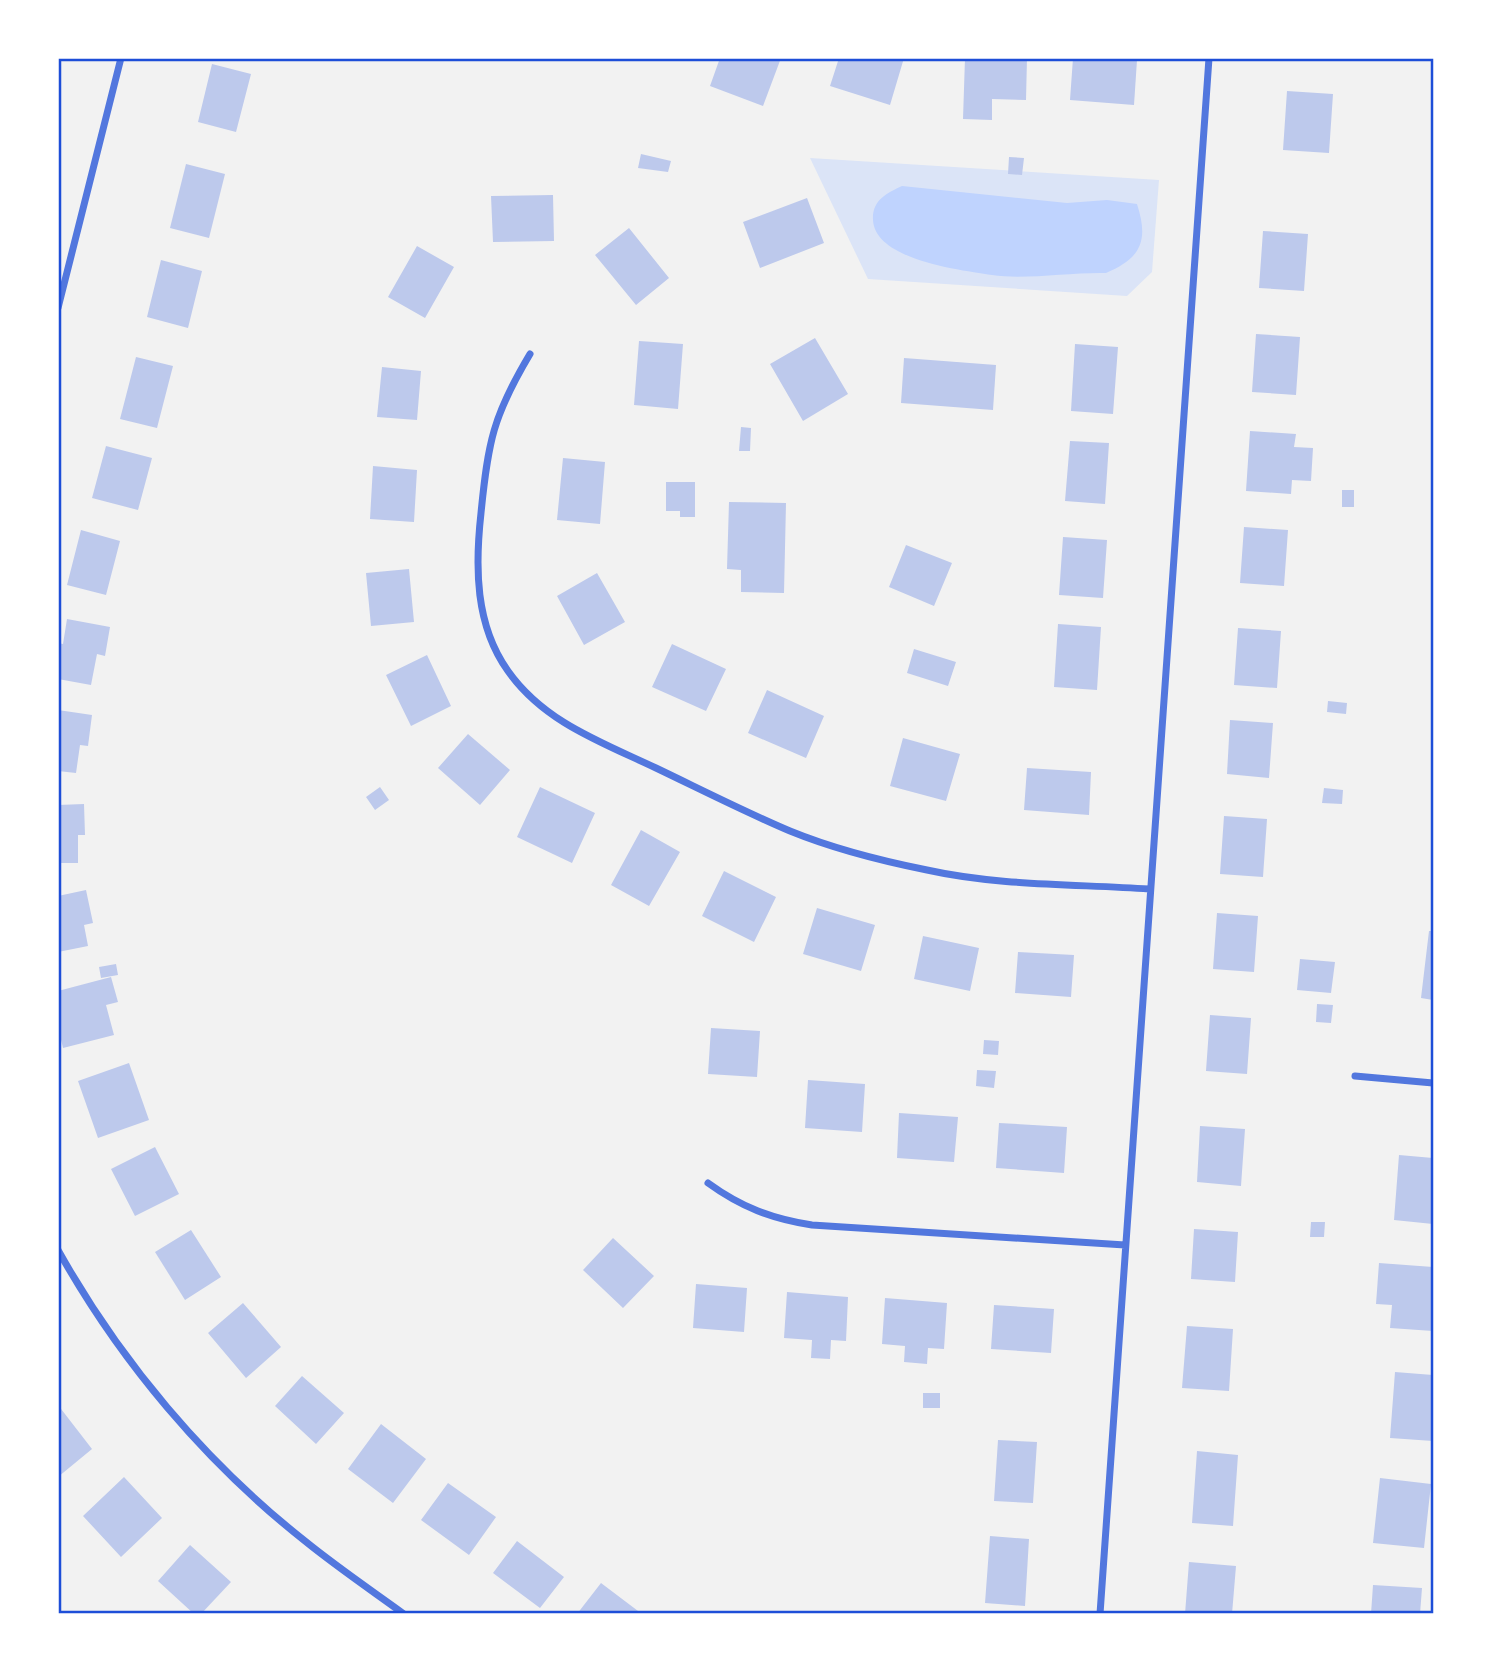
<svg xmlns="http://www.w3.org/2000/svg" width="1491" height="1672" font-family="Helvetica,sans-serif">
	<style>
		.green { fill: #dbe4f7 }
		.water { fill: #bfd3fe }
		.building { fill: #bdc9ec }
		.lines { fill: none; stroke-linecap: round; stroke-linejoin: round }
		.minor { stroke: #5277de; stroke-width: 7 }
		.neatline { fill: none; stroke: #1d4ed8; stroke-width: 2.5 }
	</style>
	<rect width="100%" height="100%" fill="#f2f2f2"/>
	<!-- green -->
	<path class="green" d="M810 158 1159 180 1152 272 1127 296 868 279Z"/>
	<!-- water -->
	<path class="water" d="M902 186 1067 203 1107 200 1137 204C1149 241 1141 258 1106 273 1072 272 1024 280 992 275 960 270 875 260 873 220 872 200 887 193 902 186Z"/>
	<!-- building -->
	<path class="building" d="M720 58H781L763 106 710 86Z
		M839 58H904L890 105 830 86Z
		M965 58H1027L1026 100 992 99V120L963 119Z
		M1073 58 1137 60 1134 105 1070 100Z
		M212 64 251 74 236 132 198 122Z
		M1287 91 1333 94 1329 153 1283 150Z
		M641 154 671 161 668 172 638 168Z
		M1009 157 1024 158 1022 175 1008 174Z
		M186 164 225 174 209 238 170 228Z
		M553 195 554 241 493 242 491 196Z
		M807 198 824 243 760 268 743 222Z
		M629 228 669 278 636 305 595 255Z
		M1263 231 1308 234 1304 291 1259 288Z
		M417 246 454 267 425 318 388 297Z
		M161 260 202 271 188 328 147 317Z
		M1256 334 1300 337 1296 395 1252 392Z
		M815 338 848 394 803 421 770 364Z
		M639 341 683 344 678 409 634 405Z
		M1075 344 1118 347 1113 414 1071 411Z
		M136 357 173 366 157 428 120 419Z
		M904 358 996 365 993 410 901 403Z
		M382 367 421 371 417 420 377 417Z
		M741 427 751 428 750 451H739Z
		M1250 431 1296 434 1294 447 1313 448 1311 481 1292 480 1291 494 1246 491Z
		M1070 441 1109 443 1105 504 1065 501Z
		M106 446 152 458 138 510 92 498Z
		M563 458 605 462 600 524 557 520Z
		M373 466 417 470 414 522 370 519Z
		M666 482H695V517H680V511H666Z
		M1342 490H1354V507H1342Z
		M729 502 786 503 784 593 741 592V570L727 569Z
		M1244 527 1288 530 1284 586 1240 583Z
		M81 530 120 541 106 595 67 585Z
		M1063 537 1107 540 1103 598 1059 595Z
		M906 545 952 563 934 606 889 587Z
		M409 569 414 622 371 626 366 573Z
		M597 573 625 622 584 645 557 596Z
		M67 619 110 627 105 656 97 654 91 685 58 679V643L63 644Z
		M1058 624 1101 627 1097 690 1054 687Z
		M1238 628 1281 631 1277 688 1234 685Z
		M672 644 726 669 706 711 652 687Z
		M914 649 956 662 948 686 907 673Z
		M427 655 451 706 411 726 386 675Z
		M767 690 824 716 806 758 748 733Z
		M1328 701 1347 703 1346 714 1327 712Z
		M58 710 92 715 88 746 80 745 76 773 58 771Z
		M1230 720 1273 723 1269 778 1227 774Z
		M468 734 510 770 480 805 438 768Z
		M903 738 960 754 946 801 890 786Z
		M1027 768 1091 772 1089 815 1024 810Z
		M380 787 389 800 375 810 366 797Z
		M540 787 595 813 572 863 517 837Z
		M1324 788 1343 790 1342 804 1322 803Z
		M84 804 85 835H78V863H58V805Z
		M1224 816 1267 819 1263 877 1220 874Z
		M641 830 680 852 649 906 611 885Z
		M724 871 776 897 754 942 702 916Z
		M86 890 93 923 84 925 88 946 58 952V896Z
		M817 908 875 925 861 971 803 954Z
		M1217 913 1258 916 1254 972 1213 969Z
		M1429 931H1433V1000L1421 998Z
		M923 936 979 948 970 991 914 979Z
		M1018 952 1074 955 1071 997 1015 993Z
		M1300 959 1335 962 1331 993 1297 990Z
		M116 964 118 975 101 978 99 967Z
		M111 977 118 1002 106 1005 114 1035 63 1048 58 1027V991Z
		M1317 1004 1333 1005 1331 1023 1316 1022Z
		M1210 1015 1251 1018 1247 1074 1206 1071Z
		M711 1028 760 1031 757 1077 708 1074Z
		M984 1040 999 1041 998 1055 983 1054Z
		M129 1063 149 1120 98 1138 78 1081Z
		M977 1070 996 1071 994 1088 976 1086Z
		M808 1080 865 1084 862 1132 805 1128Z
		M899 1113 958 1117 954 1162 897 1158Z
		M999 1123 1067 1127 1064 1173 996 1168Z
		M1200 1126 1245 1129 1241 1186 1197 1182Z
		M155 1147 179 1194 135 1216 111 1169Z
		M1399 1155 1433 1158V1224L1394 1220Z
		M1311 1222H1325L1324 1237H1310Z
		M1194 1229 1238 1232 1235 1282 1191 1279Z
		M191 1230 221 1277 185 1300 155 1252Z
		M613 1238 654 1276 623 1308 583 1270Z
		M1379 1263 1433 1267V1331L1390 1328 1392 1305 1376 1304Z
		M696 1284 747 1288 744 1332 693 1328Z
		M787 1292 848 1297 846 1341 831 1340 830 1359 811 1358 812 1340 784 1338Z
		M885 1298 947 1303 944 1349 928 1348 927 1364 904 1362 905 1346 882 1344Z
		M243 1303 281 1347 246 1378 208 1333Z
		M994 1305 1054 1309 1051 1353 991 1349Z
		M1187 1326 1233 1329 1229 1391 1182 1388Z
		M1395 1372 1433 1375V1441L1390 1438Z
		M302 1376 344 1413 316 1444 275 1406Z
		M923 1393H940V1408H923Z
		M58 1405 92 1449 58 1477Z
		M381 1424 426 1459 393 1503 348 1469Z
		M998 1440 1037 1442 1033 1503 994 1501Z
		M1197 1451 1238 1455 1233 1526 1192 1523Z
		M124 1477 162 1518 121 1557 83 1516Z
		M1380 1478 1431 1484 1424 1548 1373 1543Z
		M448 1483 496 1517 469 1555 421 1520Z
		M990 1536 1029 1539 1025 1606 985 1603Z
		M517 1541 564 1577 540 1608 493 1573Z
		M190 1545 231 1582 201 1614H194L158 1581Z
		M1189 1562 1236 1566 1232 1614H1185Z
		M601 1583 642 1614H577Z
		M1373 1585 1422 1588 1420 1614H1371Z"/>
	<g class="lines">
		<!-- minor -->
		<path class="minor" d="M58 308 121 58
			M530 354C493 416 488 442 481 513 475 567 475 625 508 671 544 722 601 742 656 768 700 789 745 812 790 831 834 849 882 861 927 870 999 886 1076 884 1149 889
			M1355 1076 1433 1083
			M708 1183C741 1207 772 1219 812 1225L1125 1245
			M58 1250C120 1361 205 1462 305 1541 337 1567 371 1590 404 1614
			M1100 1614 1209 58"/>
	</g>
	<!-- border -->
	<rect width="1491" height="1672" fill="none" stroke="#ffffff" stroke-width="119"/>
	<rect x="60" y="60" width="1372" height="1552" class="neatline"/>
</svg>
